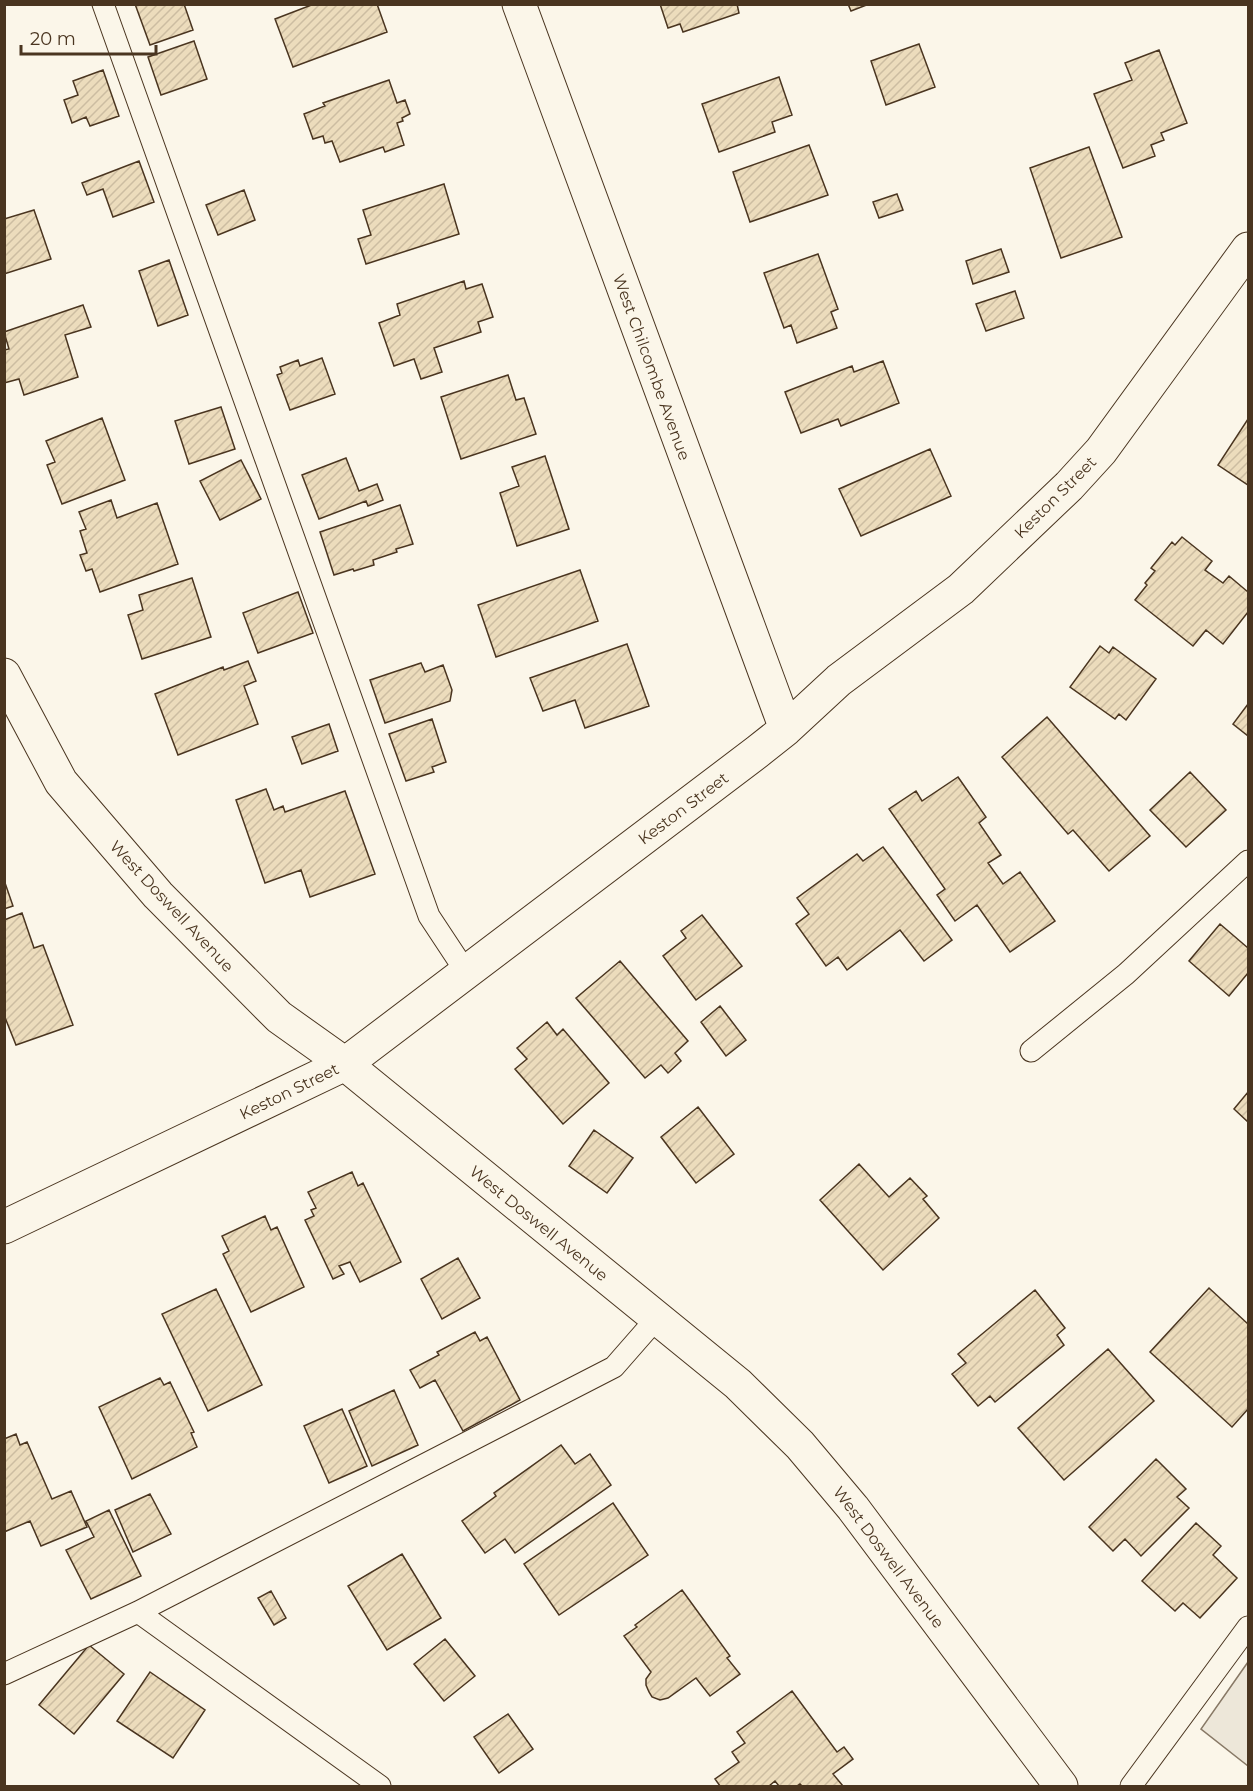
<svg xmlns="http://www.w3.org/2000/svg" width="1253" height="1791" font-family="Montserrat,sans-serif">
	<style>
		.parking { fill: #ede7d9; stroke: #887966; stroke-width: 1.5 }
		.building { fill: url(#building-hatch); stroke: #4a3520; stroke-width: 1.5 }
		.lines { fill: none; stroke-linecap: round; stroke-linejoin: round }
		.lane-casing { stroke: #4a3520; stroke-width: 23 }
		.street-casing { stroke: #4a3520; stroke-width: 35 }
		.lane { stroke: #fbf6e9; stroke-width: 21 }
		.street { stroke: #fbf6e9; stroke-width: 33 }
		.labels { text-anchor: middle; stroke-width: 4.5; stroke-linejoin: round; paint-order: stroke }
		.street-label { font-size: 16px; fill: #4a3520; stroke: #fbf6e9 }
	</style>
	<defs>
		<pattern id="building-hatch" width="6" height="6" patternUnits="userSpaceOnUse" patternTransform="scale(1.5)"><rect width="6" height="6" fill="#ecdcbc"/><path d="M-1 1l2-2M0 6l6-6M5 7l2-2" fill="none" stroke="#ccbda1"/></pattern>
	</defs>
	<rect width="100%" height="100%" fill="#fbf6e9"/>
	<!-- parking -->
	<path class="parking" d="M1248 1662V1766L1201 1729Z"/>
	<!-- building -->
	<path class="building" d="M135 4H184L193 30 150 45Z
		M314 4H377L387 32 293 67 275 19Z
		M660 4H737L739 13 683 32 680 24 668 28Z
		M848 4H869L851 11Z
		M194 41 207 79 161 95 148 57Z
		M919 44 935 87 886 105 871 61Z
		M1159 50 1187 123 1161 133 1164 140 1151 145 1155 156 1123 168 1094 94 1132 80 1125 63Z
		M103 70 119 116 90 126 86 117 72 123 64 100 78 95 73 81Z
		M779 77 792 115 772 122 775 132 719 152 702 104Z
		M389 80 397 103 405 100 410 114 402 118 403 121 397 123 404 145 385 152 383 147 340 162 332 141 325 143 323 136 313 139 304 114 325 106 323 103Z
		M809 145 828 195 750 222 733 172Z
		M1089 147 1122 237 1061 258 1030 168Z
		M139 161 154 202 113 217 103 189 87 195 82 183Z
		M444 184 459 234 366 264 358 239 371 235 363 210Z
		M244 190 255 220 218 235 206 205Z
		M897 194 903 210 879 218 873 202Z
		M34 210 51 259 4 274V219Z
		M1001 249 1009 272 973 284 966 261Z
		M818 254 838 309 831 312 837 328 797 343 791 325 784 328 764 273Z
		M169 260 188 315 158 326 139 271Z
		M464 281 466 289 482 284 493 317 478 322 481 332 434 348 442 372 421 379 414 359 394 366 379 323 400 315 397 304Z
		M1015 291 1024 318 986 331 976 304Z
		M83 305 91 327 65 335 78 377 24 395 19 379 4 383V350L9 349 4 332Z
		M322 358 335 394 290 410 277 375 282 373 280 367 298 360 300 366Z
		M883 361 899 403 841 426 838 419 801 433 785 392 852 366 854 372Z
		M508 375 516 400 524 398 536 434 461 459 441 397Z
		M221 407 235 449 189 464 175 421Z
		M102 418 125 480 62 504 47 465 55 462 46 441Z
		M1248 419V485L1218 465Z
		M930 449 951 496 861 536 839 489Z
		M545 456 569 529 517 546 500 493 519 486 512 467Z
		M346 458 359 491 377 484 383 500 368 506 366 501 319 519 302 475Z
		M241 460 261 499 220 520 200 481Z
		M111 500 117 518 157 503 178 564 100 592 92 569 86 571 80 555 87 553 80 531 86 529 79 512Z
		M400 505 413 544 396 549 397 552 373 560 374 565 354 571 353 569 334 575 320 532Z
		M1182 537 1212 561 1205 570 1223 583 1229 576 1248 592V612L1223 644 1206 630 1193 646 1135 600 1147 585 1145 583 1155 571 1151 568 1172 542 1175 545Z
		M580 570 598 621 496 657 478 605Z
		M192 578 211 637 142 659 128 615 143 610 139 595Z
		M298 592 313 633 258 653 243 613Z
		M627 644 649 706 585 728 575 700 543 711 530 678Z
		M1100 646 1109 653 1113 647 1156 679 1126 720 1119 714 1115 719 1070 687Z
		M248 661 256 681 244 686 258 724 178 755 155 694 223 667 224 670Z
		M421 663 425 672 443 665 452 690 450 701 385 723 370 680Z
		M1248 704V736L1233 724Z
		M1047 717 1150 836 1109 871 1073 830 1068 834 1002 757Z
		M432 719 446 762 432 767 434 772 406 781 389 734Z
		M329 724 338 751 302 764 292 737Z
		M1190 772 1226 810 1186 847 1150 810Z
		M958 777 986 817 979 823 1001 855 988 863 1003 884 1020 872 1055 921 1010 952 977 905 955 921 937 895 945 889 889 809 916 791 922 801Z
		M266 789 274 810 283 806 285 812 345 791 375 874 310 897 301 870 265 883 236 800Z
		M883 847 952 940 924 961 900 930 847 970 838 957 826 966 796 924 809 914 797 898 857 854 863 861Z
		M4 880 13 906 4 909Z
		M22 913 34 948 43 945 73 1025 16 1045 4 1015V920Z
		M702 915 742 966 696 1000 663 956 686 938 681 931Z
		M1220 924 1248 948V973L1229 996 1189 961Z
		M620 961 688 1041 675 1053 681 1061 668 1073 661 1065 645 1078 576 998Z
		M720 1006 746 1040 726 1056 701 1022Z
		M547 1022 557 1035 563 1029 609 1083 563 1124 515 1069 527 1059 517 1048Z
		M1248 1092V1122L1234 1109Z
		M698 1107 734 1154 696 1183 661 1137Z
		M594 1130 633 1158 607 1193 569 1166Z
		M859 1164 889 1197 910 1178 927 1196 923 1199 939 1218 883 1270 820 1200Z
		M352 1172 358 1186 363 1183 401 1262 360 1282 350 1262 339 1266 344 1274 333 1279 305 1220 314 1216 311 1210 316 1208 308 1192Z
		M265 1216 271 1230 277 1227 304 1287 251 1312 223 1254 229 1251 222 1236Z
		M458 1258 480 1298 442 1319 421 1279Z
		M1209 1288 1248 1324V1409L1232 1427 1150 1352Z
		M216 1289 262 1385 208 1411 162 1314Z
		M1035 1290 1065 1328 1057 1335 1064 1345 995 1402 990 1396 978 1406 952 1374 966 1363 958 1354Z
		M475 1332 480 1341 487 1337 520 1400 463 1431 435 1380 420 1388 410 1370 439 1355 437 1352Z
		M1108 1349 1154 1401 1064 1480 1018 1428Z
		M160 1378 164 1385 170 1382 194 1432 191 1433 197 1447 132 1479 99 1407Z
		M394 1390 418 1445 372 1466 349 1411Z
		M342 1409 367 1466 329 1483 304 1426Z
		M16 1434 20 1445 27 1442 52 1499 71 1491 87 1527 41 1546 30 1521 4 1532V1439Z
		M561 1445 575 1464 590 1454 611 1485 515 1553 505 1539 485 1553 462 1521 496 1496 494 1493Z
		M1156 1459 1186 1489 1177 1497 1189 1508 1141 1556 1125 1539 1113 1551 1089 1527Z
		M150 1494 171 1534 133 1552 115 1510Z
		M613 1503 648 1555 559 1615 524 1564Z
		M109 1510 141 1576 91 1599 66 1550 94 1537 86 1521Z
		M1196 1523 1221 1546 1213 1555 1237 1578 1200 1618 1183 1603 1175 1611 1142 1581Z
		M402 1554 441 1618 387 1650 348 1586Z
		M682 1590 730 1656 727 1658 740 1674 710 1696 696 1678 668 1698 660 1700 652 1697 649 1692 646 1685V1679L651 1672 624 1636 637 1627 635 1625Z
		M271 1591 286 1618 274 1625 258 1598Z
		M445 1639 475 1676 444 1701 414 1664Z
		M89 1645 124 1674 74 1734 39 1705Z
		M150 1672 205 1710 173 1758 117 1721Z
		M792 1691 837 1752 844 1747 853 1759 833 1774 843 1786H802L800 1784 797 1786H779L775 1781 769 1786H720L715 1779 739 1762 732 1752 745 1743 737 1732Z
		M508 1714 533 1749 499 1773 474 1737Z"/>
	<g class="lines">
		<!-- lane casing -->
		<g class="lane-casing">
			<path id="lane" d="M103 4 429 916 466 972
				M1031 1051 1126 974 1248 861
				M138 1612 380 1786
				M4 1674 138 1612 614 1367 656 1319
				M1131 1786 1248 1627"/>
		</g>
		<!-- street casing -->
		<g class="street-casing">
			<path id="street" d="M519 4 786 729
				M4 675 61 782 158 895 279 1017 345 1064 738 1384 800 1445 853 1508 1061 1786
				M4 1227 345 1064 757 752 786 729 839 680 961 589 1069 486 1101 451 1248 249"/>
		</g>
		<!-- lane -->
		<use href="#lane" class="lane"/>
		<!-- street -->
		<use href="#street" class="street"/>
	</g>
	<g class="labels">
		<!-- street labels -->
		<g class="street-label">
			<text transform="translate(652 367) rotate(70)" y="6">West Chilcombe Avenue</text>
			<text transform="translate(1055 497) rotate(-45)" y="6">Keston Street</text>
			<text transform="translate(683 808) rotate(-37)" y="6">Keston Street</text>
			<text transform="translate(172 906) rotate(47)" y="6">West Doswell Avenue</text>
			<text transform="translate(289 1091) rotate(-26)" y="6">Keston Street</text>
			<text transform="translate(539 1223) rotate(39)" y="6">West Doswell Avenue</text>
			<text transform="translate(889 1557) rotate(53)" y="6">West Doswell Avenue</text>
		</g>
	</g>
	<!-- border -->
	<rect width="1253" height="1791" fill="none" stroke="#4a3520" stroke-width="12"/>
	<!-- scale -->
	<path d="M21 45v9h135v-9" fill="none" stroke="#4a3520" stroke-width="3"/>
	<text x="30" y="45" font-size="18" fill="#4a3520" stroke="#fbf6e9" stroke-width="4.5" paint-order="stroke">20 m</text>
</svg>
